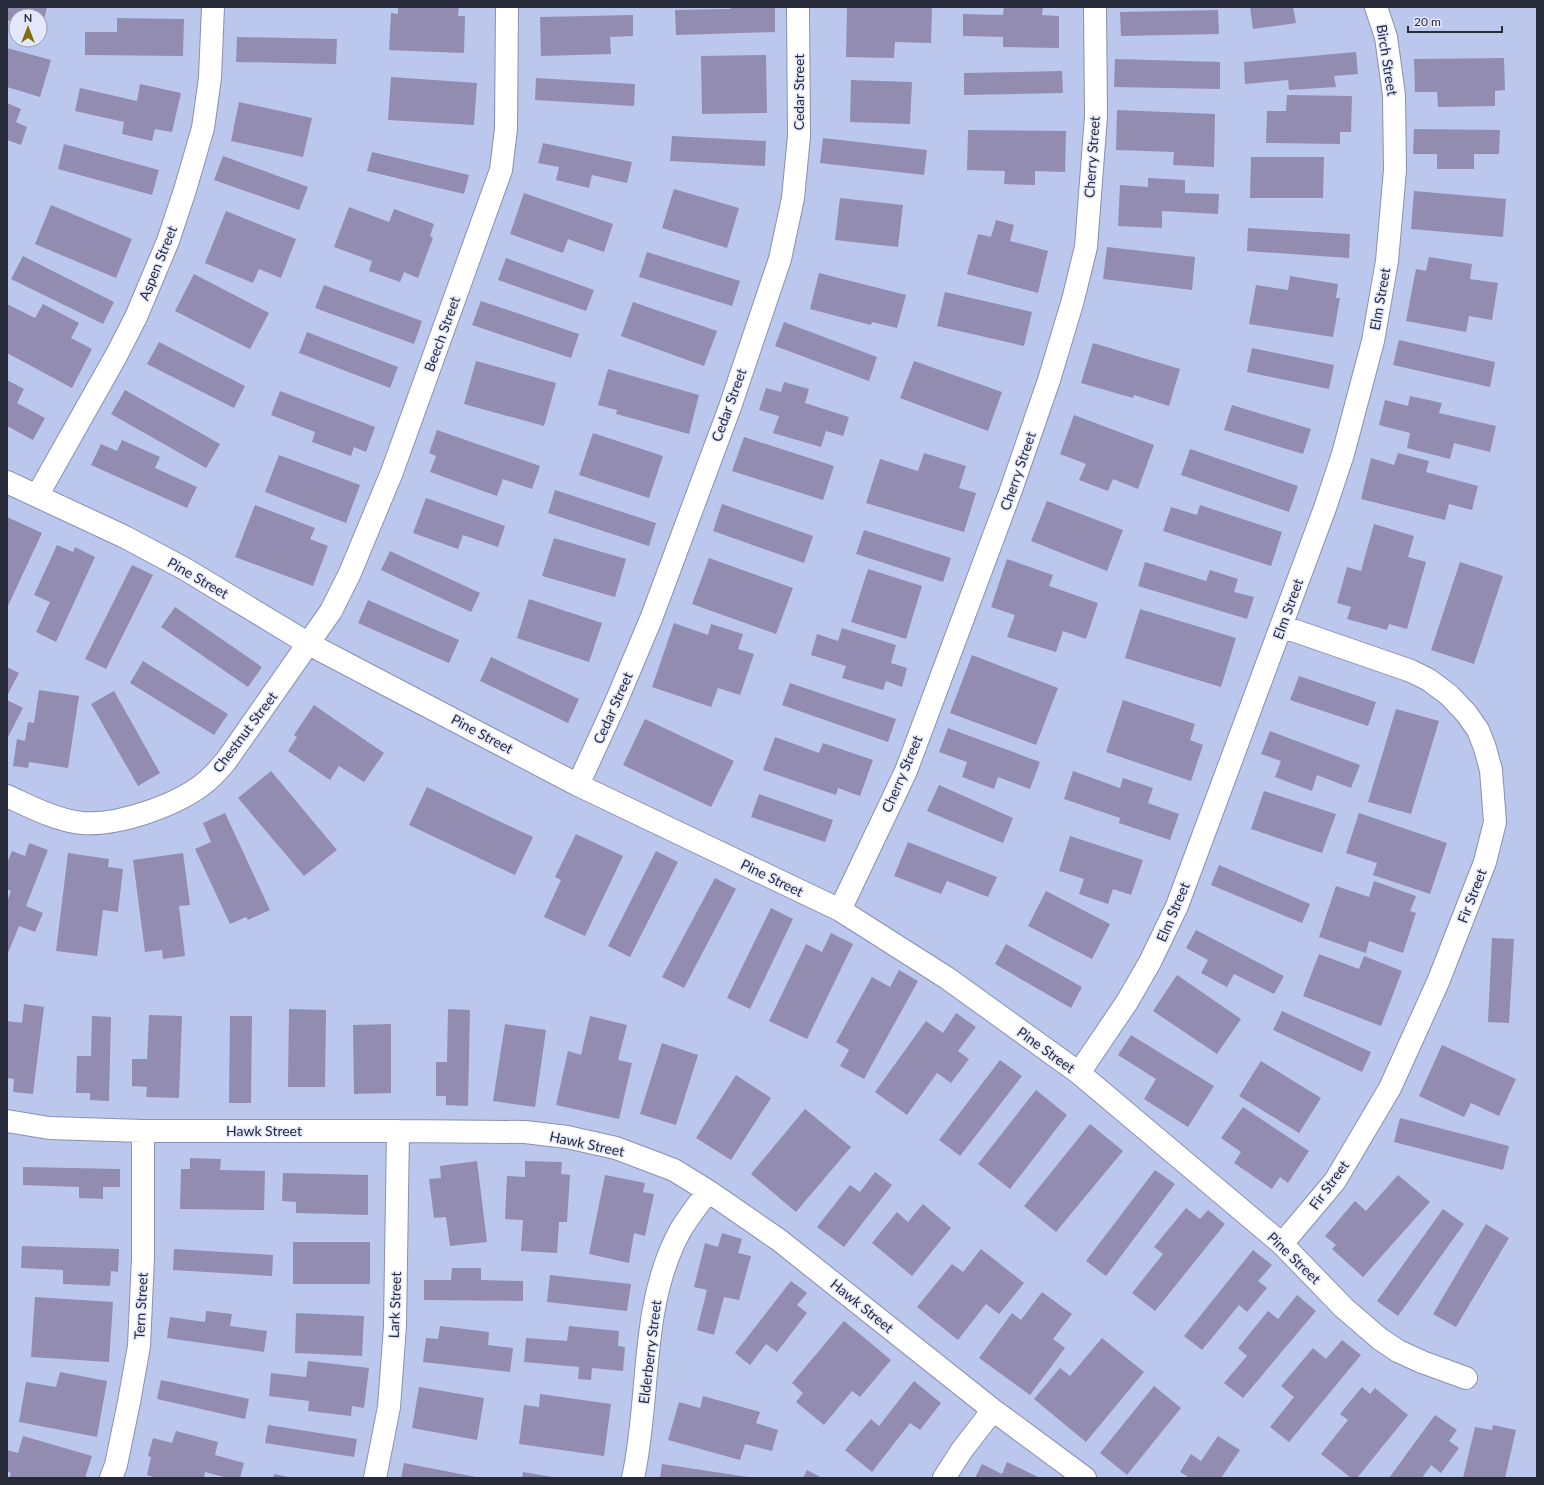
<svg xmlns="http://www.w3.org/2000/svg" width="1544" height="1485" font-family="Lato,sans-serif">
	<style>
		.building { fill: #938cb1 }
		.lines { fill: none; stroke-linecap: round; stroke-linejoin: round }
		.minor-casing { stroke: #8790b4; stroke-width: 24 }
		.minor { stroke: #fff; stroke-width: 22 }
		.labels { text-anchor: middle; stroke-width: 3; stroke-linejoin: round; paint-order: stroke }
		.street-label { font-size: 14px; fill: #262a39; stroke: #e3e8fc }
	</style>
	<rect width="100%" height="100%" fill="#bcc7ed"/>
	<!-- building -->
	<path class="building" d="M7 7H47L42 29 40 28V16H16V23L7 20Z
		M398 7H459L458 16H465L464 53 389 50 391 13 398 14Z
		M731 7H775V32L676 35 675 10 731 9Z
		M847 7H932L931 43 895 42 894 58 846 57Z
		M1004 7H1043L1042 15 1059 16V48L1003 47V37L963 36V14L1003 15Z
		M1250 7H1293L1296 23 1253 29Z
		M1218 10 1219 34 1121 36 1120 12Z
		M633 15V36L610 37 611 54 541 56 540 17Z
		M117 18 184 19 183 56 85 55V32H117Z
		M237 37 337 39 336 64 236 62Z
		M7 48 51 60 40 97 7 87Z
		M1356 52 1358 74 1334 76 1336 87 1289 90 1288 80 1245 84 1244 62Z
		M766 55 767 113 702 114 701 56Z
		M1504 58 1505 90 1495 91V106L1438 107 1437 92H1415L1414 59Z
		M1115 59 1220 62V89L1114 87Z
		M1062 71 1063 93 964 95V73Z
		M391 77 477 83 474 125 388 120Z
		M536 78 635 84 634 106 535 100Z
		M851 80 912 82 910 124 850 122Z
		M140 84 181 93 172 132 155 129 152 141 122 134 124 122 75 111 80 88 137 101Z
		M1287 95 1352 96 1351 132H1340V144L1266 143 1267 111H1286Z
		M239 102 312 118 303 157 231 141Z
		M7 103 21 109 16 122 27 127 21 145 7 140Z
		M1117 110 1215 114 1214 167 1173 165 1174 152 1116 150Z
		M1414 129 1500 130 1499 154H1474V169H1437V154H1413Z
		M968 130 1066 131 1065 172 1035 171V185L1004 184 1005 171 967 170Z
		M672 136 766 141 765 166 670 161Z
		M823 138 927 150 924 175 820 163Z
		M543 143 632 162 627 183 592 175 589 188 556 180 559 167 538 163Z
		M64 144 159 170 152 195 58 169Z
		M372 152 469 175 464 194 367 171Z
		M223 156 308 187 299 210 214 180Z
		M1251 157H1324L1323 198H1250Z
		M1148 178 1185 180V193L1219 194 1218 214 1162 211V228L1118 226 1120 185 1148 187Z
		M674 189 739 208 727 248 662 228Z
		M1414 191 1506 199 1503 237 1411 229Z
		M524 193 613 224 604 252 568 239 563 253 510 234Z
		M840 198 903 205 898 247 835 240Z
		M51 205 132 239 116 278 35 244Z
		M349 207 389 222 394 209 434 224 430 236 433 238 418 278 404 272 400 282 369 271 372 261 334 247Z
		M226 211 296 239 281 278 259 269 253 283 205 263Z
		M996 220 1014 225 1010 241 1048 251 1038 293 967 274 978 234 991 237Z
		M1248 228 1350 234 1349 258 1247 251Z
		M1107 247 1195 257 1192 290 1103 279Z
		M647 252 740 281 732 306 639 277Z
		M23 256 114 302 103 324 11 279Z
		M1429 257 1472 264 1470 279 1498 283 1492 320 1469 316 1466 332 1406 321 1416 269 1426 271Z
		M506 258 594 290 586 311 498 280Z
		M819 273 906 295 897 328 872 322 871 325 810 309Z
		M194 274 269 313 250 349 175 311Z
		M1290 276 1338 284 1336 298H1340L1333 337 1249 324 1256 285 1288 290Z
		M324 285 422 321 414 344 315 308Z
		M945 292 1032 312 1024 346 937 326Z
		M481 301 579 334 571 358 472 325Z
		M633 302 717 331 704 366 621 336Z
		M7 304 35 318 43 304 79 323 71 338 92 349 72 388 7 353Z
		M784 322 877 357 869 381 775 346Z
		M307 332 398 367 390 388 299 353Z
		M1399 340 1495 362 1490 387 1393 365Z
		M159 342 245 386 234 408 147 364Z
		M1093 343 1180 369 1169 406 1134 395 1133 398 1081 383Z
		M1252 348 1334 365 1329 389 1247 372Z
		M476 361 556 383 544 426 464 404Z
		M914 361 1002 392 988 431 900 398Z
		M608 369 699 395 689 434 616 414 617 410 598 405Z
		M7 380 24 389 17 403 45 418 33 440 7 426Z
		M784 382 809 389 805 403 849 417 843 436 826 431 821 447 773 433 779 416 759 410 766 388 781 392Z
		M125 390 220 444 206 468 111 414Z
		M280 391 375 427 366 452 354 447 351 456 312 442 315 432 271 415Z
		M1410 396 1442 403 1439 413 1496 426 1490 452 1454 443 1450 459 1407 448 1410 433 1379 425 1385 400 1408 406Z
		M1232 405 1311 429 1303 454 1224 430Z
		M1074 415 1154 445 1138 489 1113 479 1108 491 1079 480 1086 464 1060 454Z
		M437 430 540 466 532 489 503 479 497 496 430 472 436 456 429 453Z
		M593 433 663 456 649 498 579 475Z
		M744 437 834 466 823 500 732 471Z
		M122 440 160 457 155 468 197 487 187 508 91 465 101 444 117 451Z
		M1190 449 1298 486 1289 512 1181 475Z
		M924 453 966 466 959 488 976 493 964 532 866 503 880 459 918 471Z
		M1398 453 1429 461 1426 472 1478 486 1472 510 1449 504 1445 520 1361 499 1371 458 1394 465Z
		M279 455 360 485 346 523 265 492Z
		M555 490 656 523 649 546 548 513Z
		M426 498 505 526 498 547 463 535 458 549 413 533Z
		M1047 501 1123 530 1107 571 1031 541Z
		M722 504 813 536 804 563 713 531Z
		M255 505 315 528 310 539 328 546 313 586 235 557Z
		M1200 505 1282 532 1271 566 1163 531 1171 507 1197 515Z
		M7 517 42 533 7 608Z
		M1374 524 1414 536 1408 557 1426 562 1407 629 1389 624 1387 630 1347 619 1351 607 1337 603 1347 567 1361 571Z
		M864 530 951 558 943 582 856 554Z
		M554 538 626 559 615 597 542 576Z
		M57 545 73 552 75 547 95 557 56 642 36 632 50 602 34 595Z
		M390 551 480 593 471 612 381 570Z
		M709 558 793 588 776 634 692 604Z
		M1007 559 1053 575 1049 586 1098 603 1086 639 1063 631 1056 652 1007 637 1015 615 991 607Z
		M1145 562 1206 581 1210 570 1238 579 1234 592 1254 597 1247 619 1138 586Z
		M1460 562 1503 576 1474 664 1431 650Z
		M132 565 153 575 106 669 85 659Z
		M868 569 922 586 906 639 851 622Z
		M529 599 602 623 589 662 517 638Z
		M368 600 459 640 449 663 358 623Z
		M175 607 262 667 248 687 161 627Z
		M1140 609 1236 638 1221 687 1125 658Z
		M674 623 708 635 711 624 743 634 738 649 754 654 740 695 718 688 711 707 652 687Z
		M842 628 896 645 891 663 907 668 902 687 886 681 883 690 842 678 846 666 811 655 817 634 838 641Z
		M972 655 1058 688 1036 745 950 713Z
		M491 657 579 699 568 723 480 681Z
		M143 661 228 714 214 735 130 683Z
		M7 667 19 673 7 696Z
		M1299 676 1376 702 1368 726 1290 700Z
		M790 683 896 719 888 742 782 705Z
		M39 690 79 696 68 768 29 762 28 768 13 766 17 739 25 741 28 722 34 723Z
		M114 691 160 773 138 786 91 704Z
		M7 700 23 708 7 739Z
		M1123 700 1195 724 1190 740 1203 745 1191 781 1106 752Z
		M314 705 384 753 364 782 339 766 330 780 288 751 297 737 294 735Z
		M1396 709 1439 721 1411 814 1368 802Z
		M645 719 734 761 711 807 623 765Z
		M948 728 1040 762 1030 789 998 777 994 789 962 777 967 762 939 752Z
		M1270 731 1360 765 1351 788 1317 775 1312 791 1275 777 1281 761 1261 754Z
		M775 737 819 753 823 743 873 760 860 796 838 788 836 795 763 770Z
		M271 771 337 850 304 876 238 798Z
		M1073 771 1120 788 1123 778 1153 788 1148 803 1179 814 1170 840 1119 823 1120 818 1064 799Z
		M939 785 1013 818 1003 843 927 811Z
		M427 787 533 837 515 875 409 825Z
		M1264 791 1336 814 1322 853 1251 829Z
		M759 794 833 820 825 842 751 817Z
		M225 813 270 910 248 920 246 917 230 924 195 849 211 842 203 823Z
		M1359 813 1447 843 1430 894 1373 875 1377 863 1346 853Z
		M576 834 623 856 585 936 544 917 561 880 555 877Z
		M1070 836 1143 860 1131 895 1113 889 1108 904 1079 894 1084 879 1059 871Z
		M908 842 997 877 988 897 947 881 941 894 894 876Z
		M29 843 48 850 26 906 43 913 35 932 19 926 8 953 7 952V902L11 891 7 889V863L12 851 25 856Z
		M656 851 678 862 630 957 608 946Z
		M68 853 109 859 108 867 123 869 118 912 103 910 97 956 56 951Z
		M183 853 190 905 179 906 185 956 163 959 162 950 145 952 133 860Z
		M1219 865 1310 904 1302 923 1211 885Z
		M715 878 736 889 684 988 662 977Z
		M1374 881 1416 896 1410 911 1416 913 1403 953 1369 941 1366 953 1319 937 1336 886 1369 897Z
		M1046 891 1110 924 1092 959 1028 926Z
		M771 908 793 919 750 1009 727 998Z
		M1196 930 1284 976 1274 994 1234 974 1227 987 1201 973 1208 960 1186 948Z
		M831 933 853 944 807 1039 769 1021 806 944 822 952Z
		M1492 938 1514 939 1509 1023 1488 1022Z
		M1006 944 1082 987 1071 1008 995 964Z
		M1319 954 1359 969 1364 956 1402 971 1381 1026 1303 996Z
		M899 970 918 981 864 1079 840 1066 849 1050 836 1042 872 977 890 987Z
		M1177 975 1241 1019 1217 1054 1153 1011Z
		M24 1004 44 1007 33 1094 13 1092 14 1079 7 1078V1021L22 1023Z
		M289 1009 326 1010 325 1087H288Z
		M448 1009 470 1010 468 1106 446 1105V1096H436V1062H447Z
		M1282 1011 1371 1052 1362 1072 1273 1030Z
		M956 1013 976 1027 958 1051 969 1059 951 1083 937 1073 907 1115 875 1092 926 1021 943 1033Z
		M149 1015 182 1016 179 1098 146 1097 147 1087 132 1086V1059H147Z
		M92 1016 111 1017 109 1101 90 1100V1093H76L77 1056H91Z
		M230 1016H252L251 1103H229Z
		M590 1016 627 1025 618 1060 632 1063 619 1119 556 1105 568 1051 581 1055Z
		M391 1024V1093L354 1094 353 1025Z
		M505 1024 546 1030 535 1107 493 1101Z
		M1131 1035 1214 1086 1188 1127 1144 1099 1156 1079 1118 1055Z
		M662 1043 698 1055 676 1125 640 1114Z
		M1442 1045 1516 1079 1499 1116 1471 1103 1464 1117 1419 1096Z
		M1000 1060 1022 1076 960 1156 939 1140Z
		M1261 1061 1321 1098 1299 1133 1239 1096Z
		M736 1075 771 1098 731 1160 696 1138Z
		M1036 1090 1067 1115 1010 1189 978 1164Z
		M1243 1107 1309 1151 1288 1183 1280 1177 1272 1189 1234 1163 1241 1152 1221 1138Z
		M805 1109 851 1147 796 1212 751 1174Z
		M1400 1118 1509 1146 1503 1170 1394 1142Z
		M1090 1124 1123 1151 1056 1232 1024 1206Z
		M190 1158 221 1159 220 1170 265 1171 264 1210 180 1209 181 1169H190Z
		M477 1161 487 1242 450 1246 446 1217 434 1218 429 1179 441 1178 440 1166Z
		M525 1161 562 1162 561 1174 570 1175 567 1222H559L557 1253 521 1251 523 1220 505 1219 507 1176 525 1177Z
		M23 1167 120 1169V1187H103V1199L79 1198V1187L23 1185Z
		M1155 1170 1175 1184 1106 1276 1086 1261Z
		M875 1172 892 1185 844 1247 817 1227 850 1185 860 1192Z
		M283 1173 368 1175V1215L296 1213V1202L282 1201Z
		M605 1175 645 1183 643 1192 654 1194 645 1236 634 1233 629 1263 589 1254Z
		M1398 1175 1430 1202 1363 1277 1332 1249 1336 1245 1325 1236 1355 1201 1366 1211Z
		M923 1204 951 1228 912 1276 872 1243 897 1212 908 1222Z
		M1186 1208 1200 1219 1208 1210 1225 1224 1155 1311 1132 1293 1163 1254 1154 1247Z
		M1443 1209 1464 1224 1398 1316 1377 1301Z
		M1486 1224 1509 1238 1456 1327 1433 1314Z
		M722 1233 742 1239 738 1253 751 1256 739 1300 724 1297 714 1335 697 1330 707 1290 694 1287 705 1243 718 1247Z
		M293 1242H370V1284H293Z
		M22 1246 119 1249 118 1272 111 1271 110 1286 63 1284V1270L21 1268Z
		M174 1249 273 1255 272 1276 173 1270Z
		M981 1249 1024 1283 999 1314 986 1304 958 1340 917 1307 952 1264 963 1272Z
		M1253 1250 1272 1265 1258 1281 1267 1288 1247 1312 1239 1305 1202 1350 1184 1336Z
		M452 1268H481V1280L523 1281V1301L424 1300V1280H451Z
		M550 1275 631 1284 627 1311 547 1302Z
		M791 1281 807 1293 797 1305 807 1313 777 1352 766 1344 750 1365 735 1353Z
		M1042 1292 1072 1314 1053 1339 1065 1348 1030 1395 979 1358 1012 1313 1021 1320Z
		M1297 1295 1316 1311 1243 1398 1224 1383 1247 1356 1238 1348 1268 1311 1278 1319Z
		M35 1297 113 1302 109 1362 31 1357Z
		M206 1311 232 1314 230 1326 267 1331 264 1352 167 1338 170 1317 205 1322Z
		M296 1313 364 1316 362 1356 295 1353Z
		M844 1321 891 1360 860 1397 852 1391 824 1425 796 1402 803 1393 792 1383Z
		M440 1326 489 1332 488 1345 513 1348 510 1372 423 1362 426 1338 438 1339Z
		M569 1326 619 1331 618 1346 625 1347 623 1371 592 1368 591 1380 578 1379 579 1367 524 1362 526 1338 567 1341Z
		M1102 1338 1144 1372 1086 1442 1034 1399 1060 1368 1070 1376Z
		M1342 1340 1361 1355 1289 1442 1270 1427 1294 1397 1281 1386 1313 1348 1326 1359Z
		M308 1361 369 1368 364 1408 352 1406 351 1416 308 1411 309 1401 269 1396 271 1373 306 1377Z
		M60 1372 107 1381 97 1437 19 1422 26 1382 56 1387Z
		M161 1380 249 1399 245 1419 157 1399Z
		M914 1381 941 1403 920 1430 910 1423 872 1472 845 1450 871 1419 879 1426Z
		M1154 1386 1181 1408 1127 1475 1100 1453Z
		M419 1387 484 1398 477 1440 412 1428Z
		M1362 1387 1370 1394 1375 1388 1408 1415 1357 1478H1351L1321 1454 1348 1420 1340 1414Z
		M540 1394 611 1404 604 1456 519 1444 524 1405 539 1407Z
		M703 1396 760 1412 756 1423 778 1430 772 1451 745 1444 740 1460 668 1440 679 1402 700 1408Z
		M1435 1415 1457 1430 1449 1441 1459 1448 1441 1473 1431 1465 1422 1478H1389Z
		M268 1425 357 1439 354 1457 265 1443Z
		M1493 1425 1516 1430 1505 1478H1463L1475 1427 1492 1430Z
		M176 1431 218 1442 215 1455 244 1463 240 1478H228L205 1472 204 1478H157L147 1475 151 1457 148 1456 153 1438 172 1443Z
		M23 1436 92 1456 85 1478H9L11 1473 7 1471V1450L18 1453Z
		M1218 1436 1240 1450 1221 1478H1190L1180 1472 1191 1454 1201 1461Z
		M1007 1462 1040 1478H975L982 1464 1002 1474Z
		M404 1463 476 1477V1478H401Z
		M662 1464 748 1477V1478H660Z
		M807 1470 822 1478H803Z
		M523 1472 552 1477V1478H522Z
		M274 1474 288 1477V1478H273Z"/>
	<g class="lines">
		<!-- minor casing -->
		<g class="minor-casing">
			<path id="minor" d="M7 482 125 537 185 569 309 644 578 785 840 910 947 978 1079 1073 1282 1244 1344 1308 1380 1339 1398 1351 1422 1362 1466 1378
				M37 496 116 356 136 317 168 241 185 190 203 128 210 78 213 7
				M1281 626 1411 671 1429 680 1449 695 1466 713 1478 730 1485 748 1491 770 1495 822 1485 862 1438 982 1390 1088 1335 1181 1282 1244
				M578 785 616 702 651 619 730 407 780 259 793 198 799 136 798 7
				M7 796C31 807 55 820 82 823 118 826 179 805 207 781 214 775 220 768 226 761L331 611 350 573 392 472 501 170 506 129 507 7
				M840 910 906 771 1011 490 1049 380 1073 300 1086 247 1096 116 1095 7
				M1079 1073 1127 1002 1150 962 1177 906 1325 508 1343 454 1373 341 1387 261 1395 170 1394 95 1386 37 1376 7
				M7 1121 49 1128 143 1131H398L525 1132 567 1137 616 1148 674 1170 708 1191 779 1240 993 1410 1085 1478
				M111 1478 116 1465 129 1402 139 1346 143 1258V1131
				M375 1478 389 1407 395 1326 398 1131
				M633 1478C651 1397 639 1306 680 1231 688 1217 699 1204 708 1191
				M944 1478 962 1450 993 1410"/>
		</g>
		<!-- minor -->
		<use href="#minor" class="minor"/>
	</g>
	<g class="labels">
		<!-- street labels -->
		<g class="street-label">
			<text transform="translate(1387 60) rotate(81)" y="5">Birch Street</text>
			<text transform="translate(799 92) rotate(-90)" y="5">Cedar Street</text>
			<text transform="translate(1092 157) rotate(-86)" y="5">Cherry Street</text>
			<text transform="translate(158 263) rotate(-68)" y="5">Aspen Street</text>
			<text transform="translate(1380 299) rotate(-80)" y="5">Elm Street</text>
			<text transform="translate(442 334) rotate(-70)" y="5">Beech Street</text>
			<text transform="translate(729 405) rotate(-70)" y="5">Cedar Street</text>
			<text transform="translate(1018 471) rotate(-71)" y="5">Cherry Street</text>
			<text transform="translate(198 578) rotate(30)" y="5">Pine Street</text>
			<text transform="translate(1288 609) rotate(-70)" y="5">Elm Street</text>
			<text transform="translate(613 708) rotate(-66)" y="5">Cedar Street</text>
			<text transform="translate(245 732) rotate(-53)" y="5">Chestnut Street</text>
			<text transform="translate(482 734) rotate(28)" y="5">Pine Street</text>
			<text transform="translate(902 774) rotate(-67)" y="5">Cherry Street</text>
			<text transform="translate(772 878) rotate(26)" y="5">Pine Street</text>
			<text transform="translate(1472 896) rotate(-69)" y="5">Fir Street</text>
			<text transform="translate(1173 912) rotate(-67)" y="5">Elm Street</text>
			<text transform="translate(1046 1050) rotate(36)" y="5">Pine Street</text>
			<text x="264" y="1136">Hawk Street</text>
			<text transform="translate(587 1144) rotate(12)" y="5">Hawk Street</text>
			<text transform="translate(1329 1185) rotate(-54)" y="5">Fir Street</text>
			<text transform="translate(1294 1258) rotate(44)" y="5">Pine Street</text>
			<text transform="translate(395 1305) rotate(-88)" y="5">Lark Street</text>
			<text transform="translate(141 1306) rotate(-87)" y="5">Tern Street</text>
			<text transform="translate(862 1306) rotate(39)" y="5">Hawk Street</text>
			<text transform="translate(650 1352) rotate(-83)" y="5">Elderberry Street</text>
		</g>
	</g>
	<!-- border -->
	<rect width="1544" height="1485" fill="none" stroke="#262a39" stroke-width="16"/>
	<!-- north arrow -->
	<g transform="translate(28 28)"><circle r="19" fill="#e3e8fc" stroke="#979cae"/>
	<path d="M0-3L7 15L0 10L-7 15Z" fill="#846c07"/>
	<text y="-6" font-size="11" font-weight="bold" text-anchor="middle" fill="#262a39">N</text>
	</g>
	<!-- scale -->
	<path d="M1408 26v6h94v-6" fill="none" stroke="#262a39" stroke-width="2"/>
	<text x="1414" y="26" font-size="12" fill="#262a39" stroke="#e3e8fc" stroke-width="3" paint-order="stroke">20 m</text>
</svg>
